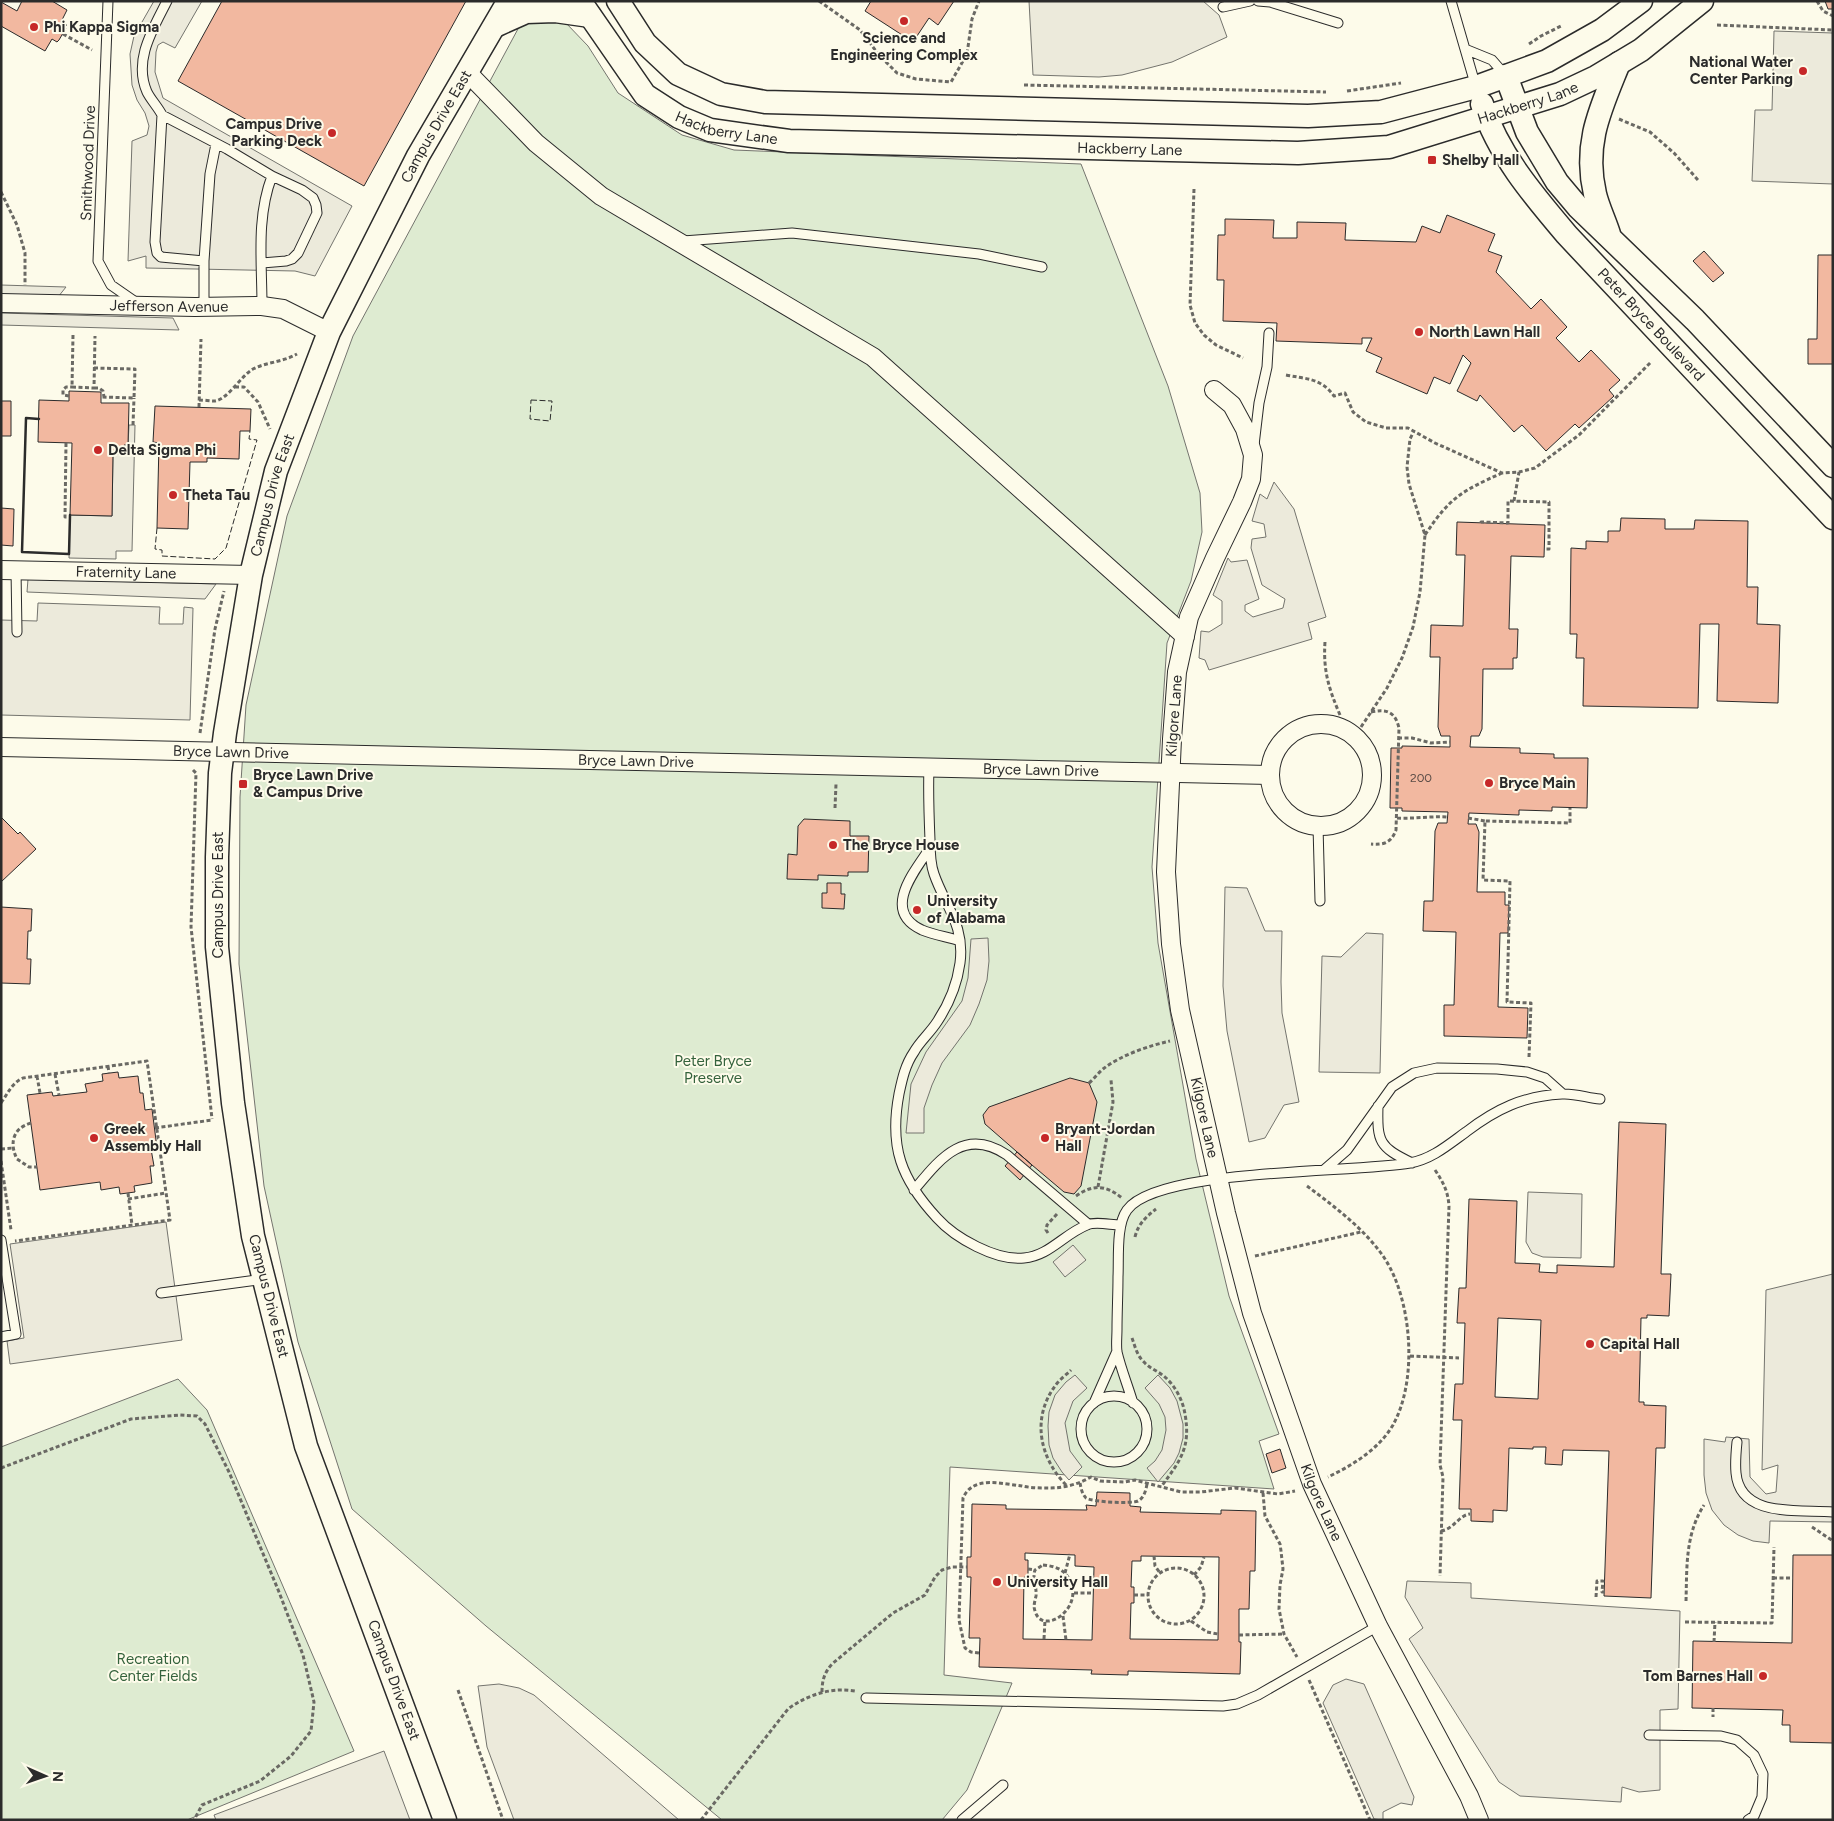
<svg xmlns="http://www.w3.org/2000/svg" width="1834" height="1821" font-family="Figtree,sans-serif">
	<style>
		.green { fill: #deebd1; stroke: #74746e }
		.parking { fill: #eceadb; stroke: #74746e }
		.building { fill: #f2b8a0; stroke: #2b2b2b; fill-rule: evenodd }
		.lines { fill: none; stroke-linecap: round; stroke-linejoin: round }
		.service-casing { stroke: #2b2b2b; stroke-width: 11 }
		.minor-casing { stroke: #2b2b2b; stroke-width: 20 }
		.tertiary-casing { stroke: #2b2b2b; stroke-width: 25 }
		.path { stroke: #6a6964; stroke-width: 3; stroke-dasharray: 4 2.5; stroke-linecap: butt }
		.service { stroke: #fdfbea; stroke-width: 9 }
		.minor { stroke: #fdfbea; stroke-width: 18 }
		.tertiary { stroke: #fdfbea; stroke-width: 22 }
		.fence { stroke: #2b2b2b; stroke-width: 1; stroke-dasharray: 6 2.5; stroke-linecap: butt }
		.wall { stroke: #2b2b2b; stroke-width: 2.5 }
		.poi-dot { fill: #c62828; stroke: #fdfbea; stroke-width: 2 }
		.labels { text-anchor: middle; stroke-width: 4; stroke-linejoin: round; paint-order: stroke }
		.number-label { font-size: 12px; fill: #5d4e48 }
		.poi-label { font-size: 15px; font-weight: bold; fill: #2b2b2b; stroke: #fdfbea; text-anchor: start }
		.street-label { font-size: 15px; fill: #2b2b2b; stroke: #fdfbea }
		.park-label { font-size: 15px; fill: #34623c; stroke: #fdfbea }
	</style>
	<rect width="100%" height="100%" fill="#fdfbea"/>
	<!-- green -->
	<path class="green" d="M543 17 565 22 588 46 618 93 682 135 734 150 1081 164 1168 386 1200 493 1202 532 1191 581 1167 643 1152 867 1158 943 1196 1159 1229 1296 1279 1434 1259 1441 1274 1489 950 1467 944 1675 1012 1683 967 1790 942 1820H722L486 1626 352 1509 298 1342 264 1186 239 964 240 797 246 705 287 516 353 336 519 27Z
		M178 1379 207 1410 354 1751 187 1820H1V1447Z"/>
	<!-- parking -->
	<path class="parking" d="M154 1H202L175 48 163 42 158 45 156 52 155 72 163 98 352 206 315 276 295 271 146 268V256L128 261 132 141 147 135 149 126 145 113 137 100 132 85 130 54 134 36Z
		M1029 1H1203L1219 15 1227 37 1172 62 1122 75 1099 77 1033 75Z
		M1774 31 1833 33V184L1752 181 1755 110H1772Z
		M1 285 66 287 58 297 1 295Z
		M1 313 173 318 179 330 1 325Z
		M129 425H135L132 551H116V559L69 558 70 515 112 516 113 454 124 455V445H128Z
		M1274 482 1294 509 1326 617 1308 623 1312 639 1209 670 1205 660 1199 658 1201 631 1209 632 1222 624V601L1213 595 1228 558 1231 562 1247 560 1259 599 1245 605V611L1253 617 1283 608 1285 599 1262 585 1251 548 1252 539 1266 537 1264 524 1252 521 1260 494 1267 499Z
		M28 579 216 584 205 599 27 592Z
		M38 603 160 607 159 624H183L184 607 193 608 190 720 1 715V620L37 621Z
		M1225 887 1247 888 1265 931H1282L1281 982 1282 1013 1299 1102 1284 1105 1265 1138 1249 1142 1227 1031 1223 986Z
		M1366 933 1383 934 1380 1073 1319 1072 1322 956 1341 957Z
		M988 938 989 961 987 980 979 1004 970 1025 942 1063 932 1085 924 1108V1133H906L911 1084 926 1052 962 1001 968 978 971 939Z
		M1528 1192 1582 1194 1581 1258 1543 1257 1532 1253 1526 1242Z
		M166 1222 182 1340 10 1364 7 1341 24 1338 10 1244Z
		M1073 1245 1086 1260 1065 1277 1053 1262Z
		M1833 1274V1522L1770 1521 1769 1543 1753 1541 1738 1535 1724 1525 1712 1510 1706 1493 1704 1475V1439L1725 1442 1726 1437 1749 1439 1750 1477 1766 1494 1776 1492 1778 1465 1762 1470 1766 1290Z
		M1075 1375 1087 1388 1073 1401 1065 1423 1070 1451 1082 1467 1069 1480 1062 1472 1053 1458 1049 1445 1048 1426 1049 1412 1055 1395 1066 1382Z
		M1158 1375 1170 1388 1177 1401 1183 1424V1438L1179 1453 1174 1463 1158 1482 1147 1468 1155 1461 1162 1450 1166 1430 1165 1417 1159 1404 1145 1388Z
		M1407 1581 1471 1583V1598L1680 1611 1678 1709 1660 1710V1790L1639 1792 1622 1787 1621 1802 1520 1796 1499 1782 1409 1639 1423 1628 1405 1597Z
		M1346 1679 1364 1684 1414 1797 1412 1805 1401 1803 1383 1812V1820L1374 1819 1323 1703 1333 1685Z
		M499 1684 519 1688 534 1695 679 1820H514L487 1747 478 1686Z
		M384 1751 410 1820H216L214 1815Z"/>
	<!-- building -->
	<path class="building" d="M22 1H52L67 10 61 22 67 25 65 27 66 28 59 40 57 42 52 39 45 51 1 26V2L17 11Z
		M222 1H466L364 186 178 81Z
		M871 1H954L938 25 929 18 913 42 865 11Z
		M1825 1H1833V9H1828Z
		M1447 215 1495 234 1488 251 1502 256 1496 272 1531 309 1541 299 1567 327 1556 338 1579 362 1591 350 1620 380 1609 390 1614 396 1579 428 1575 424 1546 451 1522 425 1514 432 1480 395 1477 401 1457 391 1471 363 1463 355 1450 384 1434 377 1427 394 1376 372 1382 358 1366 351 1372 338H1362V344L1276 341 1277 323 1223 321 1224 280H1217L1218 235H1225V219L1274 220 1273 238H1297V222L1346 223 1345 240 1416 242 1422 226 1440 233Z
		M1704 251 1724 273 1713 282 1693 261Z
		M1818 255H1833V364H1808V339H1817Z
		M69 391 101 392V403H129L128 445H124V455L113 454 112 516 70 515 72 443 38 442 39 400 69 401Z
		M1 401H11V436H1Z
		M155 406 251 409 250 431H240L239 459 207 458V462H190L188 529 157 528 159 443 153 442Z
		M1 508 14 509 13 546 1 545Z
		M1621 518 1665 519V529H1694L1695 520 1748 521 1747 587H1758L1757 624 1780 625 1778 703 1717 701 1719 624H1700L1698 708 1583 706 1584 658H1576L1577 634H1570L1571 548 1586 549V541L1608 542V531H1620Z
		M1457 522 1545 525 1544 557 1511 556 1509 629H1518L1517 658H1513V669H1483L1482 729 1479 736H1471L1470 747 1520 748V753L1554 754V758H1588L1587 808 1552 807V811L1519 810V815L1469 813 1468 824H1476L1479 832 1477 892H1505V905H1509L1508 933H1500L1498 1007 1528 1008 1527 1038 1444 1036V1005H1454L1456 932 1423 931 1424 901H1433L1435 831 1438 823H1447L1448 812 1402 811V808H1390L1391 748H1402V746L1450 747V736H1441L1438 727 1440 657H1430L1431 625 1463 626 1465 555H1456Z
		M1 817 18 834 20 832 36 849 1 882Z
		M804 819 850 821V836H869L868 872H848V876L818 875V880L787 879 788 854 797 855 798 826Z
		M827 883H841V894H845L844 909 822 908V893H827Z
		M1 907 32 909 31 931H28L27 959H31L30 984 1 983Z
		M118 1072 119 1078 138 1076 140 1093H143L145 1110 152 1109 157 1148 151 1149 154 1166H150L152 1183 134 1186 135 1192 120 1194 119 1187 101 1190 100 1182 40 1190 27 1095 52 1092 53 1096 87 1092 85 1084 103 1081 102 1074Z
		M1070 1078 1089 1083 1097 1102 1081 1186 1074 1194 1064 1192 1032 1165 985 1124 983 1115 989 1107Z
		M1619 1122 1666 1124 1661 1274H1671L1669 1316 1647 1315V1318H1641L1640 1364 1639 1402H1644V1405L1666 1406 1665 1448H1656L1651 1598 1604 1596 1609 1451 1563 1450 1562 1465 1545 1464 1546 1447H1533V1449L1509 1448 1507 1511 1493 1510V1522L1471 1521V1509H1459L1462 1420H1453L1455 1384H1463L1465 1323H1457L1459 1288H1466L1469 1199 1517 1201 1515 1263 1540 1264 1539 1272 1557 1273V1265L1614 1267ZM1498 1318 1541 1320 1538 1399 1495 1397Z
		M1017 1152 1032 1165 1020 1180 1005 1166Z
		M1280 1449 1286 1468 1272 1473 1266 1454Z
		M1097 1492 1130 1493V1506L1141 1507 1140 1512 1221 1514V1510L1256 1511 1255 1571H1250L1249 1609H1239V1642H1241L1240 1674 1128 1671V1675L1091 1674 1092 1670 979 1667 980 1638H969L971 1577H967V1557H971L972 1504 1006 1505V1509L1087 1510 1086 1505 1096 1506ZM1025 1553 1075 1555V1566L1094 1567 1092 1640 1023 1639 1024 1577 1028 1578V1560H1025ZM1141 1556 1219 1557 1218 1640 1130 1639 1131 1603H1134V1587H1131L1132 1561H1141Z
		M1793 1555H1833V1743L1790 1742V1725H1782L1783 1710 1692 1708 1693 1641 1792 1643Z"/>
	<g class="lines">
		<!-- service casing -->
		<g class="service-casing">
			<path id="service" d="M108 1 98 261 111 285 137 303
				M1258 1 1270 2 1338 23
				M1451 1 1476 87
				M1223 7 1250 1
				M1465 49 1492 60 1506 76
				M162 115C158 107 151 100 147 92 133 60 153 29 167 1
				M683 241 792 233 979 254 1042 267
				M204 261 210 174 216 144
				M262 306C262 262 256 218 272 176
				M204 307V261L161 257 157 253 155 242 162 115 227 149 272 176 302 190 313 198 316 205 317 213 298 253 292 259 286 261 262 263
				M1254 445 1259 403 1267 367 1269 333
				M16 570 17 632
				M929 768C928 792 929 816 930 840 930 851 930 863 934 874 945 906 965 925 960 963 957 985 949 1004 937 1022 930 1033 920 1041 914 1052 905 1065 902 1080 899 1094 889 1147 901 1179 937 1218 955 1238 996 1261 1024 1258 1049 1256 1064 1234 1087 1225 1095 1221 1111 1225 1120 1225
				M1318 826 1320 901
				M930 848C914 872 881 911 922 930 934 935 948 937 960 941
				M1378 1106C1377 1142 1379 1147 1412 1163
				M1324 1170 1347 1150 1392 1087 1414 1073 1437 1068 1497 1069 1527 1072 1545 1078 1563 1094
				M914 1190C939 1160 964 1126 1007 1155L1088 1224
				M1 1240 16 1334 1 1337
				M161 1293 264 1279
				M1081 1429a33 33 0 1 1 66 0a33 33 0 1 1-66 0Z
				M1094 1403 1117 1351
				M1133 1403C1128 1386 1121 1369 1117 1352 1116 1345 1117 1337 1117 1329 1117 1312 1118 1294 1118 1277 1119 1258 1116 1225 1127 1210 1157 1168 1355 1173 1410 1163 1432 1159 1448 1145 1466 1132 1496 1109 1523 1096 1562 1094 1574 1093 1588 1098 1600 1099
				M1737 1442C1736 1452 1735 1463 1736 1473 1740 1519 1801 1509 1833 1512
				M866 1698 1223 1706 1237 1704 1258 1695 1378 1626
				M1649 1735 1721 1736 1737 1740 1754 1755 1763 1774 1762 1797 1754 1816 1748 1820
				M962 1820 1003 1785"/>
		</g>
		<!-- minor casing -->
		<g class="minor-casing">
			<g id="minor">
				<path d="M467 72 536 143 601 196 873 357 1185 636"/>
				<path id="s1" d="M1 303 195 307 262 306 283 309 329 332"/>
				<path id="s2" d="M1214 390 1232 405 1245 429 1253 455 1251 479 1242 502 1215 558 1189 617 1177 672 1172 739 1166 872 1171 944 1180 1010 1226 1213 1252 1313 1312 1484 1378 1626 1469 1796 1479 1820"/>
				<path id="s3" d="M1 570 251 575"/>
				<circle cx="1321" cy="775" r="51"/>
				<path id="s4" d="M1 747 1270 775"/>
			</g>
		</g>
		<!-- tertiary casing -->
		<g class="tertiary-casing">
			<g id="tertiary">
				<path id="s5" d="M580 1 645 95 679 117 710 130 789 141 1298 153 1389 147 1560 94 1596 77 1641 50 1702 1"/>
				<path d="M618 1 645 43 678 74 721 94 765 102 1308 116 1381 112 1476 87 1547 61 1602 30 1641 1"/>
				<path d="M497 25 526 12 555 11 590 16"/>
				<path d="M1506 76 1527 132 1557 182 1578 207 1695 320 1833 466"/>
				<path id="s6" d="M1482 104C1498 154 1533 195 1567 235L1833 518"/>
				<path d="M1609 234C1605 221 1598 207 1595 194 1583 143 1601 108 1619 63"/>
				<path id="s7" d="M445 1820 306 1446 253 1236 233 1103 217 947V857L220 773 225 733 251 575 276 471 329 332 418 156 505 7 514 1"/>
			</g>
		</g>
		<!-- path -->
		<path class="path" d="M819 1 860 30 879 55 897 73 916 79 951 82 967 54 972 19 979 1
			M1817 1 1823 11 1833 16
			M1717 25 1833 30
			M63 34 92 50
			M1529 44 1541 36 1563 25
			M1024 85 1326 92
			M1347 91 1401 83
			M1619 119 1650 132 1674 153 1698 180
			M1194 189 1190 305 1195 323 1204 335 1216 345 1243 358
			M1 192 17 225 25 253V285
			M73 335 72 387 94 388 95 336
			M94 368 135 369 134 398 101 397
			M1286 375C1306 379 1321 378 1334 396L1345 393 1353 412 1366 422 1386 428H1408L1435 443 1502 473 1519 472 1535 468 1579 435 1651 362
			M235 387H244L258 402 270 429
			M94 388H99L103 391 104 397
			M69 396 63 395V390L66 387H72
			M199 400C204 400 210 401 215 401 228 399 241 376 253 369 267 362 283 362 297 354
			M199 407 201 339
			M133 425 134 398
			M66 443 65 517H70
			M1514 501 1519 472
			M1481 523V522L1508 523V501L1549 502V549H1544
			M1425 535C1450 497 1462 491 1502 473
			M1325 642C1323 671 1329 689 1340 715
			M1371 712C1386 709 1395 711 1399 728L1396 830C1391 843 1384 845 1371 844
			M1361 727 1387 688 1402 658 1413 627 1420 592 1425 535 1409 484 1407 467 1410 439 1414 431
			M200 733 215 629 224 591
			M1398 738H1412L1431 743 1450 742
			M193 770 196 773 191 927 212 1119
			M835 808 836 784
			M1397 818C1414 819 1430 816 1448 817
			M1468 818 1485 821
			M1529 1057 1531 1003 1507 1002 1510 881 1483 880 1485 821 1570 823V808
			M108 1066 109 1073
			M55 1074 59 1095
			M37 1076 40 1093
			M1089 1083C1094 1079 1098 1073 1103 1069 1121 1055 1148 1046 1170 1041
			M1 1103C8 1093 12 1083 23 1078L147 1061 170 1220 15 1241
			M31 1123C13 1128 9 1143 17 1159L29 1167H37
			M155 1128 212 1120
			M1 1149 13 1148
			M1 1161 11 1230
			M1435 1170C1443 1182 1448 1191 1449 1206L1440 1465 1443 1477 1440 1576
			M1307 1186C1335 1207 1366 1230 1385 1259 1412 1301 1418 1380 1393 1425 1379 1449 1353 1465 1328 1477
			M1098 1187 1113 1102 1111 1080
			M128 1193 132 1225
			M1076 1196C1093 1184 1106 1185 1122 1198
			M128 1199 166 1193
			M1048 1233 1046 1230 1047 1225 1057 1214
			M1135 1237C1138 1224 1146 1217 1156 1209
			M1255 1256 1361 1232
			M1132 1338C1135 1346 1137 1356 1144 1362 1150 1369 1161 1372 1168 1380 1177 1389 1183 1402 1185 1414 1191 1448 1180 1461 1161 1487
			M1410 1356 1459 1358
			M1 1468 131 1419 180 1415 197 1416 205 1424 229 1472 279 1592 303 1655 314 1702 311 1731 291 1756 260 1781 202 1805 194 1820
			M1080 1483C1081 1488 1082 1494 1086 1498 1092 1502 1131 1504 1138 1501 1144 1498 1146 1490 1147 1484
			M1066 1485C1040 1458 1031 1419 1055 1386 1059 1380 1066 1375 1071 1370
			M1263 1493 1265 1516 1280 1544 1281 1551 1283 1569 1280 1585 1279 1609 1284 1634 1297 1657
			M1812 1527 1833 1541
			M1441 1531C1454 1529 1459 1515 1470 1514
			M1154 1556 1155 1566 1160 1573
			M1043 1565C1054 1566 1064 1569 1069 1579 1086 1608 1042 1637 1035 1611 1033 1606 1035 1601 1036 1596 1037 1587 1032 1578 1035 1570Z
			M1148 1596a28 28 0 1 1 56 0a28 28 0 1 1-56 0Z
			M1028 1569 1035 1570
			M1065 1573 1070 1554
			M1194 1575 1201 1567 1204 1557
			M1773 1578H1793
			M1074 1593H1093
			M1134 1595H1148
			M1596 1597 1597 1581H1603L1602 1592H1605
			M1686 1601C1687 1567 1685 1535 1704 1505
			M1063 1616 1066 1640
			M1191 1621 1207 1632 1218 1634
			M1685 1622 1772 1623 1774 1547
			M1239 1635 1284 1634
			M1044 1639 1045 1620
			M1714 1642 1715 1622
			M979 1653 971 1652 965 1648 959 1620 963 1498C973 1475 1002 1484 1022 1486 1031 1488 1041 1488 1050 1488 1064 1488 1079 1484 1091 1477L1100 1481 1124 1482 1135 1480 1181 1492H1201L1235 1488 1278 1494 1295 1491
			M1309 1680 1370 1820
			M458 1690 503 1820
			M822 1692C822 1681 824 1673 832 1664L893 1613 925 1595 935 1577 942 1570 952 1567H967
			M1713 1708V1717
			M701 1820 788 1709C807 1695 831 1687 855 1691"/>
		<!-- service -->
		<use href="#service" class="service"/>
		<!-- minor -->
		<use href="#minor" class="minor"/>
		<!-- tertiary -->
		<use href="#tertiary" class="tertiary"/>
		<!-- fence -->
		<path class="fence" d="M531 400 552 401 550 421 530 419Z
			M157 528 155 549 162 550V556L215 559 226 548 257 440 249 439 250 431"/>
		<!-- wall -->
		<path class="wall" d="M39 419 26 418 22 552 69 554 70 515"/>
	</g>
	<!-- markers -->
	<g class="poi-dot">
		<circle cx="904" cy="21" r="5"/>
		<circle cx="34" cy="27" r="5"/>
		<circle cx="1803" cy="71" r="5"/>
		<circle cx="332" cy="133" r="5"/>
		<rect x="1427" y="155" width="10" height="10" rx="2.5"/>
		<circle cx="1419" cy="332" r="5"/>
		<circle cx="98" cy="450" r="5"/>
		<circle cx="173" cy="495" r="5"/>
		<circle cx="1489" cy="783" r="5"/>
		<rect x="238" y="779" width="10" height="10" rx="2.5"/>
		<circle cx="833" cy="845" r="5"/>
		<circle cx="917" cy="910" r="5"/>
		<circle cx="94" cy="1138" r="5"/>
		<circle cx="1045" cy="1138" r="5"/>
		<circle cx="1590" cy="1344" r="5"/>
		<circle cx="997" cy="1582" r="5"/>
		<circle cx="1763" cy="1676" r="5"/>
	</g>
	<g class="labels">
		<!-- number labels -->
		<g class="number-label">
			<text x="1421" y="782">200</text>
		</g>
		<!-- poi labels -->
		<g class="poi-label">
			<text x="44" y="32">Phi Kappa Sigma</text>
			<text x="904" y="43" text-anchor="middle">Science and<tspan x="904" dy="17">Engineering Complex</tspan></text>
			<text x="1793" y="67" text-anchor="end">National Water<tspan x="1793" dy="17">Center Parking</tspan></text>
			<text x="322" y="129" text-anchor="end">Campus Drive<tspan x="322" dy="17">Parking Deck</tspan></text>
			<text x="1442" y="165">Shelby Hall</text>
			<text x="1429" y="337">North Lawn Hall</text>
			<text x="108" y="455">Delta Sigma Phi</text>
			<text x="183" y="500">Theta Tau</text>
			<text x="253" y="780">Bryce Lawn Drive<tspan x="253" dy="17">&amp; Campus Drive</tspan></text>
			<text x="1499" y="788">Bryce Main</text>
			<text x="843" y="850">The Bryce House</text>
			<text x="927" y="906">University<tspan x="927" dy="17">of Alabama</tspan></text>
			<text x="104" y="1134">Greek<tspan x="104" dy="17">Assembly Hall</tspan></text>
			<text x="1055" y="1134">Bryant-Jordan<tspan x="1055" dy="17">Hall</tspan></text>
			<text x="1600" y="1349">Capital Hall</text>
			<text x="1007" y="1587">University Hall</text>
			<text x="1753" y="1681" text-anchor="end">Tom Barnes Hall</text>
		</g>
		<!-- street labels -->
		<g class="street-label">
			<text dy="5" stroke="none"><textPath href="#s5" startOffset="1014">Hackberry Lane</textPath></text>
			<text dy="5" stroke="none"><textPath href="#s5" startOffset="204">Hackberry Lane</textPath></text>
			<text dy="5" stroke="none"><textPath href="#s7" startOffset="1769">Campus Drive East</textPath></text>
			<text dy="5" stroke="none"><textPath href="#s5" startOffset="609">Hackberry Lane</textPath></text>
			<text transform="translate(88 163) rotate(-88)" y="5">Smithwood Drive</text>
			<text dy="5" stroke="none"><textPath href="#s1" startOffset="168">Jefferson Avenue</textPath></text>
			<text dy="5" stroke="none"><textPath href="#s6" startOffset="280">Peter Bryce Boulevard</textPath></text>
			<text dy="5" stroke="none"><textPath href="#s7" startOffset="1364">Campus Drive East</textPath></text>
			<text dy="5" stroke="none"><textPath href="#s3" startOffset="125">Fraternity Lane</textPath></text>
			<text transform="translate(1174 716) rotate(-86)" y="5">Kilgore Lane</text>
			<text dy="5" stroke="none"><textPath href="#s4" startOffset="230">Bryce Lawn Drive</textPath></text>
			<text dy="5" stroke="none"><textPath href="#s4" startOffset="635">Bryce Lawn Drive</textPath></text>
			<text dy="5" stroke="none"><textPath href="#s4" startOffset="1040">Bryce Lawn Drive</textPath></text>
			<text transform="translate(218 895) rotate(-90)" y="5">Campus Drive East</text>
			<text dy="5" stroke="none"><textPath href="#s2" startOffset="759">Kilgore Lane</textPath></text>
			<text transform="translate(269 1296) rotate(76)" y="5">Campus Drive East</text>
			<text dy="5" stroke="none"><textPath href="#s2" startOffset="1162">Kilgore Lane</textPath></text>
			<text transform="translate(394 1680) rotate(70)" y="5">Campus Drive East</text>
		</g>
		<!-- park labels -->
		<g class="park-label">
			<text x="713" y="1066">Peter Bryce<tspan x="713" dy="17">Preserve</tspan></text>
			<text x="153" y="1664">Recreation<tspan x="153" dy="17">Center Fields</tspan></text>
		</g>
	</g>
	<!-- border -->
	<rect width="1834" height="1821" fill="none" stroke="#2b2b2b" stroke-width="5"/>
	<!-- north arrow -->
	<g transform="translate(45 1776) rotate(92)" stroke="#fdfbea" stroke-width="4" paint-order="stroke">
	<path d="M0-4L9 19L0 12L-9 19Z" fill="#2b2b2b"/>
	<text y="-8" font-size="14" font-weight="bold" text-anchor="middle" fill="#2b2b2b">N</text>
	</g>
</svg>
